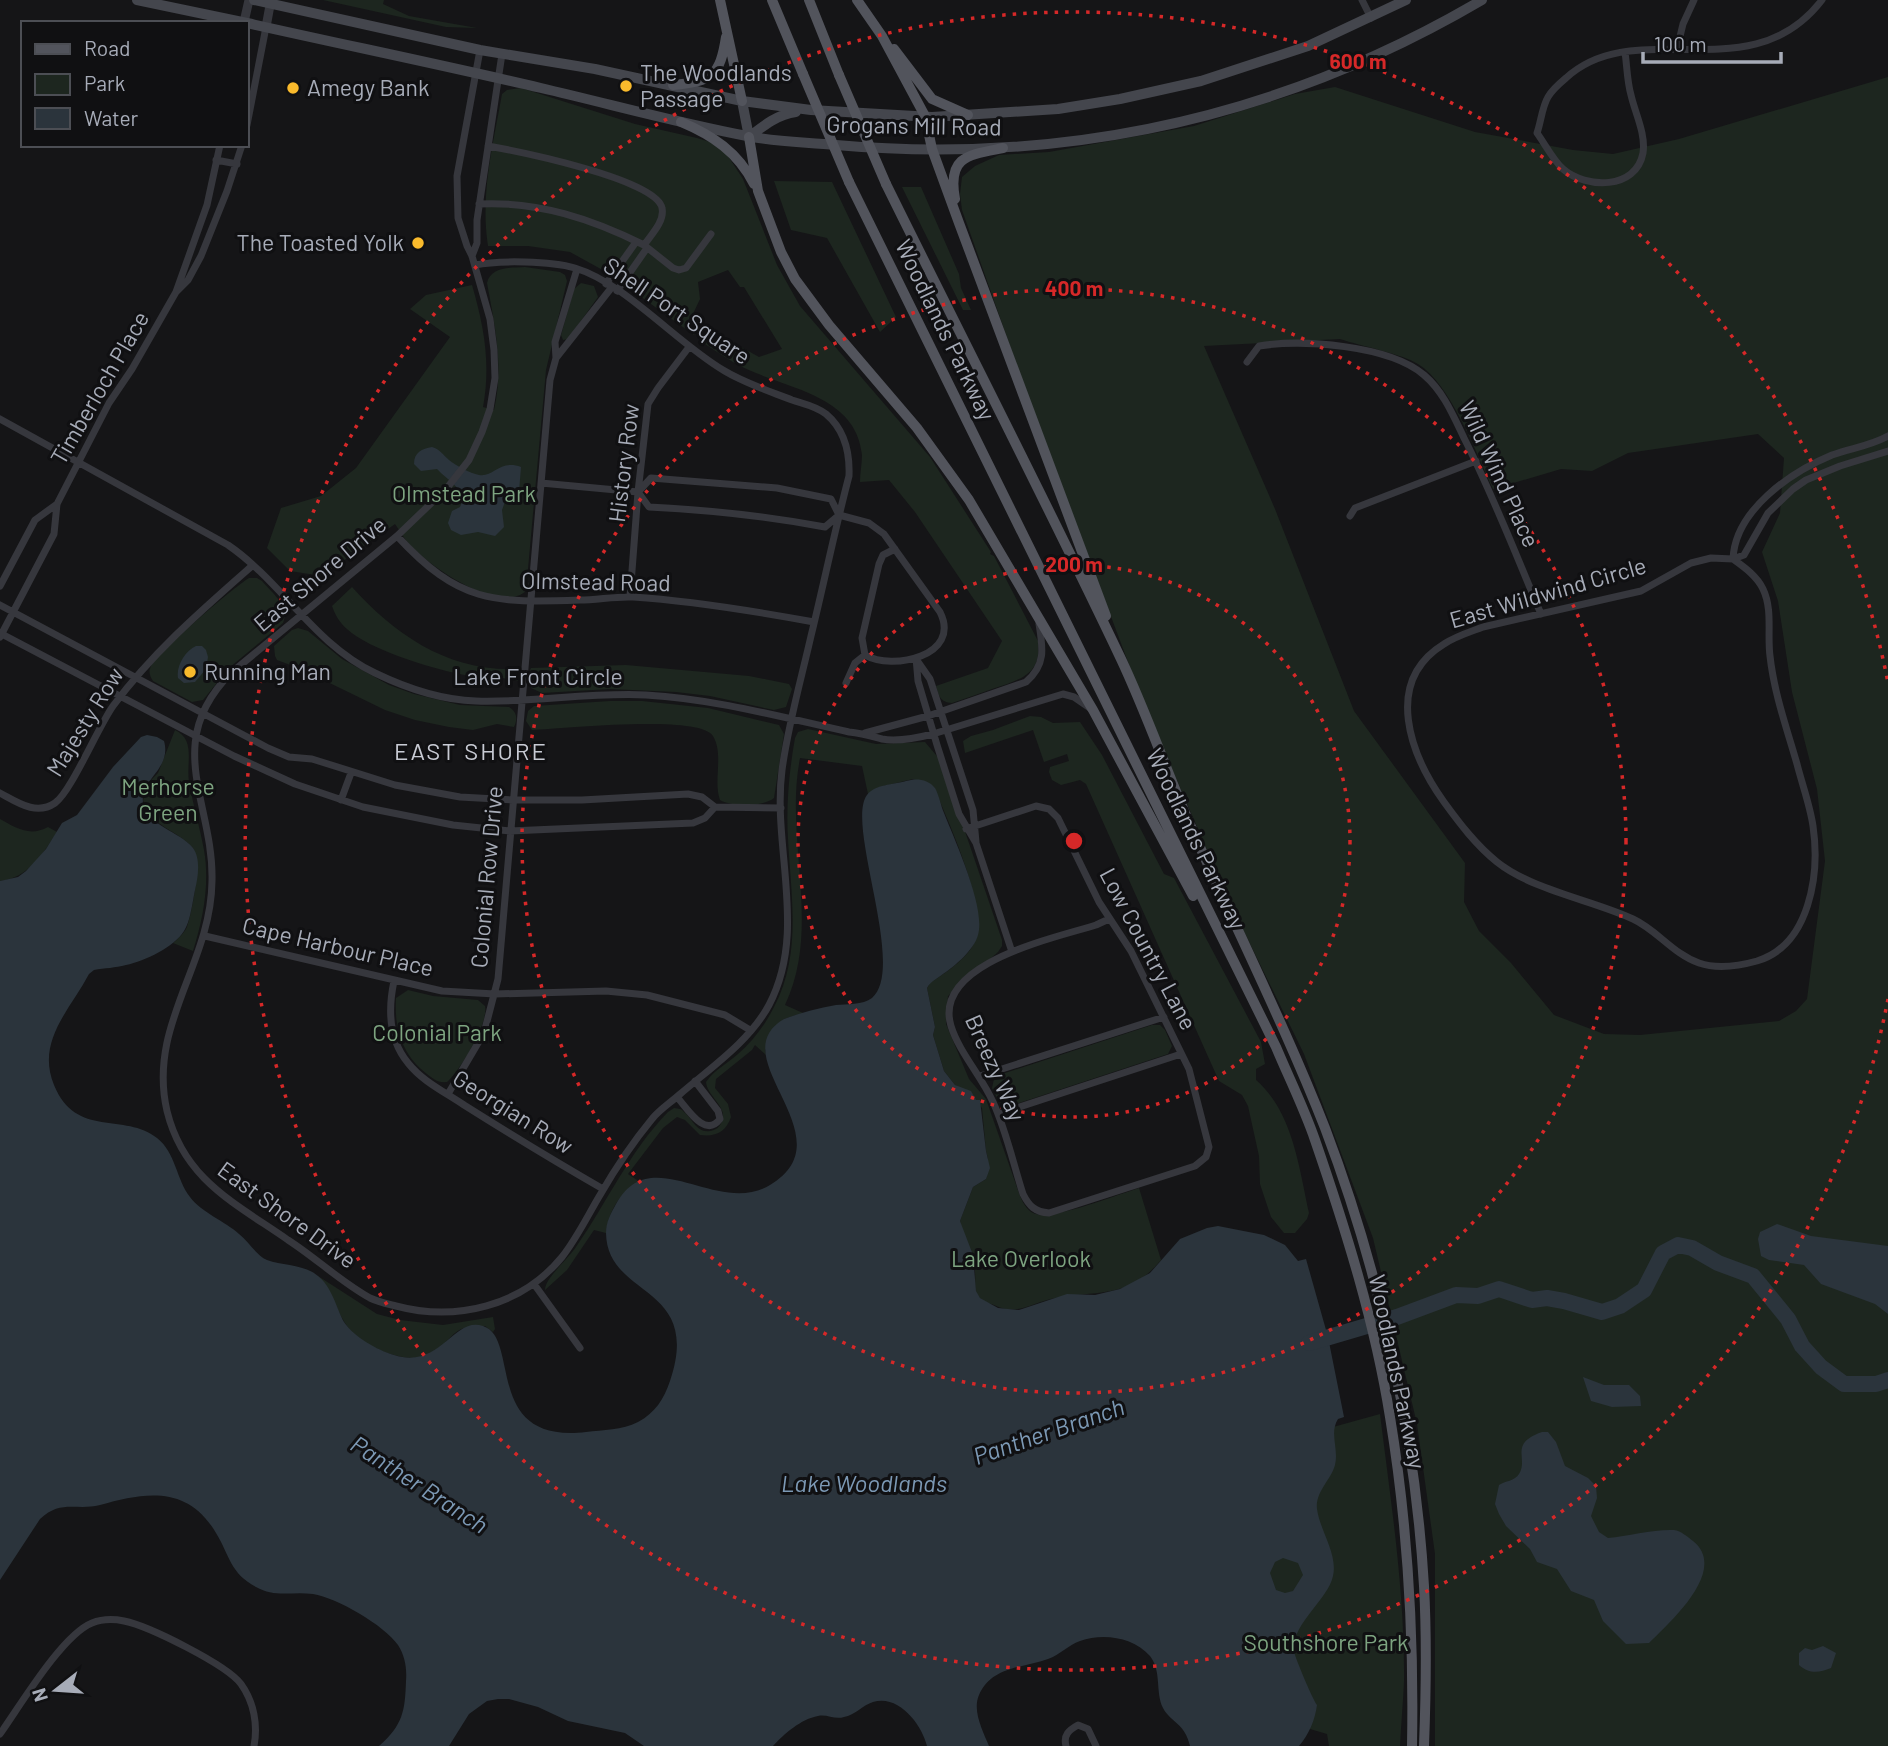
<svg xmlns="http://www.w3.org/2000/svg" width="1888" height="1746" font-family="Barlow,sans-serif">
	<style>
		.green { fill: #1d261f; fill-rule: evenodd }
		.water { fill: #2b343c; fill-rule: evenodd }
		.lines { fill: none; stroke-linecap: round; stroke-linejoin: round }
		.river { stroke: #2b343c; stroke-width: 16 }
		.minor { stroke: #36373d; stroke-width: 7 }
		.tertiary { stroke: #36373d; stroke-width: 9 }
		.secondary { stroke: #44464d; stroke-width: 10 }
		.primary { stroke: #52545c; stroke-width: 10 }
		.primary-bridge { stroke: #52545c; stroke-width: 10 }
		.ring { fill: none; stroke: #d62828; stroke-width: 3.5; stroke-dasharray: 3.5 7 }
		.poi-dot { fill: #f9ba2c; stroke: #101012; stroke-width: 2.5 }
		.labels { text-anchor: middle; stroke-width: 6; stroke-linejoin: round; paint-order: stroke }
		.poi-label { font-size: 23px; fill: #a7acb8; stroke: #101012; text-anchor: start }
		.street-label { font-size: 23px; fill: #a7acb8; stroke: #101012 }
		.park-label { font-size: 23px; fill: #7da480; stroke: #101012 }
		.neighbourhood-label { font-size: 24px; letter-spacing: 2px; fill: #c8cbd4; stroke: #101012 }
		.water-label { font-size: 24px; font-style: italic; fill: #7c99b5; stroke: #101012 }
		.centre { fill: #d62828; stroke: #101012; stroke-width: 3.5 }
		.ring-label { font-size: 21px; text-anchor: middle; font-weight: bold; fill: #d62828; stroke: #101012; stroke-width: 6; stroke-linejoin: round; paint-order: stroke }
	</style>
	<rect width="100%" height="100%" fill="#151517"/>
	<!-- green -->
	<path class="green" d="M323 0H384L383 4 409 16 477 28 446 27Z
		M1888 77V1746H1435V1554L1417 1424 1373 1238 1304 1054 1230 903 1143 702 1016 363 962 210 960 194 962 177 975 166 999 155 1049 152 1194 126 1295 94 1335 87 1475 132 1573 150 1613 154 1679 139ZM1340 339C1361 346 1402 354 1418 364 1451 384 1477 455 1493 489L1561 469 1592 471 1628 453 1758 434 1784 458 1780 513 1762 552 1778 601 1792 692 1817 789 1825 861 1807 999 1796 1011 1779 1021 1640 1035 1604 1034 1554 1015 1511 963 1479 931 1464 902 1465 863 1354 711 1275 509 1204 346Z
		M521 88 635 124 697 138 710 142 726 153 743 179 777 265 800 306 930 457 991 552 990 554 994 556 1038 641C1042 674 1021 679 995 688 981 693 967 698 952 703 940 702 939 696 936 686L988 668 1002 641 915 512 889 480 860 482C860 473 862 463 862 455 857 400 797 390 756 373 735 365 717 352 699 340L709 329 759 357 782 349 744 287H740L728 270 698 282 700 299 692 316 702 325 694 335 608 273 570 252 528 246H488C480 194 493 145 502 94L507 90Z
		M774 181 832 182 896 317 880 332 827 238 791 230Z
		M902 187H921L959 274 961 288 971 310H963Z
		M525 267 560 272 565 275 567 281 546 370 526 591C499 615 431 567 411 546 405 540 400 531 395 524L322 576 290 571 267 548 281 508 321 496 356 468 450 337 410 309 426 295 472 285C484 326 491 364 483 407L494 410C504 367 495 326 487 283 491 266 511 268 525 267Z
		M581 283 594 286 598 297 568 339 563 340 561 335 574 289Z
		M249 578H257L262 581C272 593 290 606 283 623L229 668 203 700 192 702 153 681C150 676 148 672 151 666 158 652 234 587 249 578Z
		M352 587C395 635 449 672 517 669L519 672V681C499 676 478 678 459 674 428 667 370 650 347 629 340 623 335 615 332 606Z
		M298 628 308 631 342 659 389 685 414 694 460 705 509 707C517 712 518 719 514 727L497 724 473 730 449 727 415 720 385 710 301 669 277 660 275 656 274 646 292 630Z
		M626 665 749 676 789 684 792 689 786 707 774 710 710 696 676 692 610 689 542 693 531 688C529 682 527 675 531 668Z
		M610 701H642L708 708 779 725 784 734 774 798C763 807 732 807 720 800 713 781 724 754 713 736 699 714 562 729 532 730L526 721 528 711 534 706Z
		M1030 716 1041 717 1053 723 1080 722 1102 755 1164 874 1174 878 1261 1042 1265 1064 1256 1069V1080C1293 1112 1299 1168 1309 1213L1307 1219 1295 1233H1284L1271 1217 1260 1184 1259 1156 1248 1106 1242 1095 1219 1081 1086 784 1080 780 1061 785 1052 780 1049 772 1050 767 1069 761 1067 754 1044 762 1033 730 965 753 963 741 971 736 993 730Z
		M808 729 876 744 925 742 941 761 1002 940V946L998 952 948 996 946 1024 969 1079 986 1099 1020 1196C1023 1203 1027 1210 1033 1213 1050 1222 1119 1194 1139 1188L1161 1260C1129 1299 1099 1290 1055 1298 1033 1302 1017 1317 994 1305 989 1303 984 1302 980 1298 973 1291 976 1281 975 1272 973 1254 964 1239 960 1221L973 1187 986 1179 988 1159 986 1151 982 1108 976 1100 955 1085 944 1071 933 1035 935 1027 927 988 930 983C945 973 967 959 974 943 990 910 948 822 934 787L913 779 880 787 868 794 862 766 800 758C784 840 822 927 785 1005L803 1013 784 1019 765 1050 766 1055 755 1045 752 1050 716 1079 715 1088 728 1104 731 1117C726 1132 716 1137 700 1135L685 1120 677 1117 663 1128 628 1174 640 1182C620 1192 609 1210 606 1233L594 1230 567 1270 545 1290C545 1278 568 1259 576 1247 608 1201 629 1152 668 1112L674 1108C679 1109 681 1108 684 1112 693 1119 696 1133 710 1131 716 1130 720 1127 722 1121 728 1107 707 1096 706 1082 714 1070 728 1063 738 1054 753 1041 765 1025 774 1007 802 954 791 897 788 839 786 805 789 772 795 738L798 732Z
		M175 730C196 740 186 762 189 782 193 805 200 828 204 850 210 884 203 919 193 951L173 943C178 939 184 933 187 927 192 912 203 858 192 847 177 830 148 825 143 800L149 782 158 773Z
		M0 819C16 828 30 837 48 827L57 832C43 854 28 878 0 881Z
		M408 990 433 996 478 1000 485 1006C489 1023 460 1071 447 1082 437 1083 434 1079 427 1074 402 1055 394 1028 396 998Z
		M1152 1025H1160L1165 1030 1172 1046 1168 1054 1010 1106 999 1102 992 1088 994 1079 999 1075Z
		M318 1276 377 1314 400 1320 443 1325 493 1317 495 1329 493 1332 485 1326C479 1327 469 1326 464 1328 451 1332 443 1349 430 1355 405 1366 358 1345 345 1323 335 1307 331 1290 318 1276Z
		M1380 1414C1391 1503 1405 1592 1404 1682 1403 1703 1401 1725 1400 1746H1329L1327 1734 1310 1729 1244 1684 1279 1442Z"/>
	<!-- water -->
	<path class="water" d="M432 447C440 449 443 455 449 460 456 466 470 473 479 475 493 478 500 459 521 467L519 492 507 496 502 510 504 527 495 536 478 532 461 535 451 530 448 523 452 511 460 507C468 490 448 481 437 469L421 471 414 464C414 452 422 449 432 447Z
		M196 646H202L206 650 208 657 206 669 195 682 184 683 178 678C176 666 185 651 196 646Z
		M147 735 157 737 164 741C172 769 140 779 143 803 146 825 181 832 193 848 201 859 198 878 195 890 193 900 190 923 184 931 174 947 145 961 126 965 115 968 105 968 94 970L89 974C70 1010 36 1041 54 1085 76 1139 125 1112 157 1138 176 1153 176 1179 190 1197 202 1213 225 1221 239 1234 249 1242 256 1255 267 1260 283 1266 304 1264 318 1276 332 1287 336 1307 344 1322 354 1337 377 1350 394 1355 441 1370 453 1316 483 1326 521 1338 482 1444 586 1432 603 1430 622 1430 638 1422 655 1413 664 1399 670 1381 703 1283 607 1299 606 1233 606 1222 611 1213 616 1204 651 1140 717 1217 770 1185 850 1137 719 1057 784 1019 800 1013 818 1008 836 1005 846 1004 863 1005 872 998 907 968 845 824 867 795 875 784 893 785 906 781 916 778 928 779 935 788 939 795 941 806 944 813 955 841 986 908 978 935 974 950 955 966 943 974 937 979 931 981 927 988L935 1027 933 1035 944 1071 955 1085 971 1091 976 1100H980L986 1151 990 1168 986 1179 973 1187 960 1221 973 1255 976 1291 980 1298 998 1308 1019 1310 1067 1294 1095 1295 1120 1289 1150 1273 1180 1239 1207 1228 1218 1226 1264 1235 1285 1245 1298 1261 1306 1259 1328 1337 1344 1417 1338 1419C1329 1433 1339 1449 1335 1465 1331 1480 1315 1492 1317 1509 1320 1531 1338 1554 1333 1576 1328 1600 1291 1624 1294 1651 1295 1658 1313 1700 1317 1705 1315 1720 1309 1734 1299 1746H1190C1185 1723 1171 1723 1163 1708 1155 1692 1162 1671 1150 1656 1133 1637 1103 1633 1080 1641 1068 1645 1060 1655 1048 1659 1023 1668 992 1666 979 1695 972 1711 983 1731 989 1746H927C922 1725 899 1694 873 1702 863 1705 855 1715 844 1717 835 1720 827 1714 818 1716 801 1719 784 1734 773 1746H644L625 1733 568 1721 538 1707 509 1699H498L487 1701 469 1714 449 1746H379C403 1725 405 1711 406 1681 407 1668 405 1656 398 1645 384 1625 337 1598 313 1594 292 1591 275 1598 256 1587 230 1573 230 1556 216 1533 188 1485 145 1492 100 1505 76 1511 61 1499 40 1519L0 1580V881L18 877 26 871 46 849 62 823 77 815 113 767 141 737ZM1283 1558 1298 1563 1303 1575 1293 1591 1285 1593 1276 1590 1270 1573 1275 1562Z
		M1777 1224 1811 1236 1888 1246V1314L1875 1304 1821 1284 1804 1265 1769 1260 1761 1256 1758 1239 1760 1232Z
		M1583 1377 1604 1385H1629L1640 1396 1641 1406 1612 1407 1591 1401Z
		M1542 1432H1548L1556 1442 1565 1466 1588 1478 1596 1486 1597 1498 1591 1516 1599 1532 1608 1538C1628 1536 1655 1529 1674 1530 1681 1531 1688 1537 1693 1541 1729 1570 1670 1622 1649 1643L1626 1644 1603 1621 1594 1600 1571 1591 1557 1569 1537 1562 1530 1549 1506 1526 1499 1514 1495 1504 1499 1485C1505 1481 1515 1481 1519 1474 1529 1458 1508 1444 1542 1432Z
		M1823 1646 1836 1653 1831 1668C1819 1673 1809 1674 1799 1665V1653L1805 1648 1812 1650Z"/>
	<g class="lines">
		<!-- river -->
		<path class="river" d="M1309 1343 1397 1317 1456 1295 1478 1296 1499 1289 1532 1300 1547 1298 1564 1301 1602 1312 1620 1306 1644 1290 1663 1253 1678 1245 1692 1248 1718 1263 1753 1276 1788 1319 1802 1346 1821 1367 1844 1384H1876L1888 1380"/>
		<!-- minor -->
		<path class="minor" d="M1362 0 1371 18
			M1677 49 1683 24 1694 0
			M1625 52C1627 66 1627 81 1631 95 1635 113 1646 134 1643 153 1636 190 1586 189 1563 169 1553 160 1545 144 1537 133 1541 122 1542 107 1548 97 1552 90 1560 83 1566 78 1637 13 1751 93 1822 0
			M247 125 266 27
			M488 146C516 151 657 179 662 208 665 221 651 235 644 245L673 268 679 270 686 268 711 234
			M216 160 237 164
			M479 204C538 201 592 219 644 245
			M472 256 477 243V220L502 54
			M475 265C499 260 551 261 575 268 625 283 677 343 723 370 744 383 769 391 792 400 804 404 816 406 826 414 845 430 850 452 849 476 835 529 824 583 811 636 801 680 788 725 782 770 772 848 808 931 769 1005 749 1042 710 1068 679 1095 670 1103 659 1110 652 1119 633 1142 615 1169 600 1195 588 1215 577 1238 562 1257 522 1306 456 1322 396 1306 388 1304 378 1302 370 1298 341 1282 316 1258 288 1240 235 1203 184 1180 167 1111 147 1025 211 965 212 881 214 803 161 743 231 673L397 536 447 488 469 460 482 432 490 409 495 378 494 350 490 319 472 256 467 246 458 218 457 176 480 50
			M606 284 636 242
			M617 291 647 248
			M176 292 207 205 220 145
			M556 358 612 287
			M1247 362 1259 346C1302 339 1389 345 1424 375 1443 391 1453 415 1464 438 1493 495 1516 555 1541 614
			M0 419 228 545C282 582 314 644 375 673 406 688 441 700 476 701 533 703 589 692 646 695 715 699 781 717 849 732 861 733 871 736 882 739 898 742 917 738 933 734L1063 694 1074 697 1090 708
			M541 483 638 492 649 507C708 510 767 516 825 527L838 516
			M638 492 651 478 777 488 831 499 839 515
			M839 515 869 523 884 534 940 612C962 656 892 671 865 655L862 638 879 564 883 555 895 549
			M1350 516 1355 508 1476 461
			M397 536C459 603 492 603 580 600 597 600 616 596 633 597 694 601 754 611 814 622
			M1733 559C1744 567 1757 576 1763 589 1773 610 1767 634 1770 656 1774 693 1787 729 1797 764 1802 784 1810 805 1813 826 1820 874 1810 945 1757 961 1739 966 1716 969 1699 963 1673 954 1657 930 1633 919 1592 900 1532 890 1497 862 1476 845 1460 824 1444 802 1411 756 1382 682 1444 644 1456 636 1470 632 1483 627L1641 591 1691 563 1711 558 1733 559 1744 555 1768 513 1793 489 1806 480 1840 466 1888 451
			M1733 559C1735 510 1791 472 1832 455 1851 448 1870 446 1888 436
			M0 586 35 520 57 504
			M630 597 638 492 648 404 658 388 689 347
			M0 605 268 748 289 757 312 759 395 785 460 797 513 800H582L688 794 702 797 715 807 781 808
			M0 633 234 756 295 784 363 807 453 825 510 831 693 823 705 818 715 807
			M0 637 54 534 57 504 109 403 132 369 176 292 188 280 201 256 227 191 242 145
			M916 658 918 681 937 745 959 814 976 843 1012 952
			M916 659 930 679 973 810 976 842
			M846 683 855 663 865 655
			M865 733 928 716 1026 682C1046 665 1043 648 1039 624
			M0 793C17 802 36 816 55 803 71 792 98 727 113 706 153 652 203 609 253 565
			M341 800 351 773
			M966 829 1036 806 1049 809 1058 818 1099 902 1131 951 1189 1069 1209 1147 1206 1157 1195 1166 1049 1213C1035 1212 1029 1206 1023 1194 1013 1163 1006 1130 993 1102 982 1077 959 1052 951 1026 932 963 1055 938 1096 925L1109 919
			M205 936 442 991 495 994 606 991 647 995 725 1015 750 1030
			M394 981C388 1009 389 1040 408 1063 423 1082 445 1092 464 1105 510 1134 556 1162 603 1189
			M980 1076 1164 1017
			M448 1094 484 1033 498 979 550 380 556 358 555 342 577 269
			M677 1097C687 1108 705 1139 720 1119L718 1111 695 1081
			M998 1114 1181 1054
			M534 1284 580 1348
			M0 1734C20 1706 62 1635 92 1623 102 1619 114 1619 124 1621 149 1626 227 1665 241 1684 254 1702 258 1725 254 1746
			M1066 1746C1063 1735 1069 1730 1078 1725L1088 1729 1096 1746"/>
		<!-- tertiary -->
		<path class="tertiary" d="M244 22 249 0
			M266 27 271 0"/>
		<!-- secondary -->
		<path class="secondary" d="M137 0 247 23
			M254 0 480 50 595 69 742 101 811 110 932 117 1058 109 1120 99 1201 81 1308 46 1406 0
			M247 23C345 45 443 65 541 88 610 104 678 123 747 136 776 142 807 142 836 145 1066 165 1283 117 1482 0
			M742 101 749 137
			M749 137C763 126 778 114 796 112"/>
		<!-- primary -->
		<path class="primary" d="M720 0 742 101
			M772 0 803 74
			M809 0 839 75
			M857 0 882 36 925 116 932 149 959 223 1106 616
			M894 49 932 99 968 115
			M673 85C712 81 720 76 726 37
			M681 122C712 135 738 152 754 184
			M749 137 758 191 781 252 795 279 829 325 917 428 969 500 1093 710 1193 896
			M849 182 1276 1047C1289 1078 1304 1108 1315 1140 1346 1230 1375 1323 1390 1417 1408 1526 1414 1636 1412 1746
			M886 184C964 342 1045 499 1121 659 1147 714 1167 773 1192 829 1236 929 1285 1026 1325 1128 1380 1273 1415 1432 1424 1586 1427 1640 1426 1693 1424 1746
			M955 199C947 156 968 155 1003 148"/>
		<!-- primary-bridge -->
		<path class="primary-bridge" d="M803 74 849 182
			M839 75 886 184"/>
	</g>
	<!-- distance rings -->
	<g class="ring">
		<circle cx="1074" cy="841" r="276"/>
		<circle cx="1074" cy="841" r="552"/>
		<path d="M1888 999A829 829 0 1 1 1888 683"/>
	</g>
	<!-- markers -->
	<g class="poi-dot">
		<circle cx="626" cy="86" r="7"/>
		<circle cx="293" cy="88" r="7"/>
		<circle cx="418" cy="243" r="7"/>
		<circle cx="190" cy="672" r="7"/>
	</g>
	<g class="labels">
		<!-- poi labels -->
		<g class="poi-label">
			<text x="640" y="81">The Woodlands<tspan x="640" dy="26">Passage</tspan></text>
			<text x="307" y="96">Amegy Bank</text>
			<text x="404" y="251" text-anchor="end">The Toasted Yolk</text>
			<text x="204" y="680">Running Man</text>
		</g>
		<!-- street labels -->
		<g class="street-label">
			<text transform="translate(914 126) rotate(1)" y="8">Grogans Mill Road</text>
			<text transform="translate(677 311) rotate(34)" y="8">Shell Port Square</text>
			<text transform="translate(945 330) rotate(64)" y="8">Woodlands Parkway</text>
			<text transform="translate(100 388) rotate(-60)" y="8">Timberloch Place</text>
			<text transform="translate(624 463) rotate(-83)" y="8">History Row</text>
			<text transform="translate(1499 474) rotate(65)" y="8">Wild Wind Place</text>
			<text transform="translate(320 574) rotate(-40)" y="8">East Shore Drive</text>
			<text transform="translate(596 582) rotate(1)" y="8">Olmstead Road</text>
			<text transform="translate(1548 593) rotate(-16)" y="8">East Wildwind Circle</text>
			<text x="538" y="685">Lake Front Circle</text>
			<text transform="translate(85 722) rotate(-58)" y="8">Majesty Row</text>
			<text transform="translate(1196 839) rotate(64)" y="8">Woodlands Parkway</text>
			<text transform="translate(487 877) rotate(-85)" y="8">Colonial Row Drive</text>
			<text transform="translate(338 947) rotate(13)" y="8">Cape Harbour Place</text>
			<text transform="translate(1148 949) rotate(62)" y="8">Low Country Lane</text>
			<text transform="translate(995 1068) rotate(66)" y="8">Breezy Way</text>
			<text transform="translate(513 1112) rotate(32)" y="8">Georgian Row</text>
			<text transform="translate(287 1215) rotate(36)" y="8">East Shore Drive</text>
			<text transform="translate(1397 1372) rotate(78)" y="8">Woodlands Parkway</text>
		</g>
		<!-- park labels -->
		<g class="park-label">
			<text x="464" y="502">Olmstead Park</text>
			<text x="168" y="795">Merhorse<tspan x="168" dy="26">Green</tspan></text>
			<text x="437" y="1041">Colonial Park</text>
			<text x="1021" y="1267">Lake Overlook</text>
			<text x="1326" y="1651">Southshore Park</text>
		</g>
		<!-- neighbourhood labels -->
		<g class="neighbourhood-label">
			<text x="471" y="760">EAST SHORE</text>
		</g>
		<!-- water labels -->
		<g class="water-label">
			<text transform="translate(1049 1432) rotate(-19)" y="8">Panther Branch</text>
			<text x="864" y="1492">Lake Woodlands</text>
			<text transform="translate(419 1485) rotate(33)" y="8">Panther Branch</text>
		</g>
	</g>
	<circle cx="1074" cy="841" r="10" class="centre"/>
	<g class="ring-label">
		<text x="1358" y="69">600 m</text>
		<text x="1074" y="296">400 m</text>
		<text x="1074" y="572">200 m</text>
	</g>
	<!-- legend -->
	<rect x="21" y="21" width="228" height="126" fill="#101012" stroke="#4c4e54" stroke-width="2"/>
	<rect x="35" y="44" width="35" height="10" fill="#52545c" stroke="#4c4e54" stroke-width="2"/>
	<text x="84" y="56" font-size="21" fill="#a7acb8">Road</text>
	<rect x="35" y="74" width="35" height="21" fill="#1d261f" stroke="#4c4e54" stroke-width="2"/>
	<text x="84" y="91" font-size="21" fill="#a7acb8">Park</text>
	<rect x="35" y="108" width="35" height="21" fill="#2b343c" stroke="#4c4e54" stroke-width="2"/>
	<text x="84" y="126" font-size="21" fill="#a7acb8">Water</text>
	<!-- north arrow -->
	<g transform="translate(56 1690) rotate(253)" stroke="#101012" stroke-width="5" paint-order="stroke">
	<path d="M0-5L12 26L0 18L-12 26Z" fill="#a7acb8"/>
	<text y="-10" font-size="19" font-weight="bold" text-anchor="middle" fill="#a7acb8">N</text>
	</g>
	<!-- scale -->
	<path d="M1643 52v10h138v-10" fill="none" stroke="#a7acb8" stroke-width="3.5"/>
	<text x="1654" y="52" font-size="21" fill="#a7acb8" stroke="#101012" stroke-width="5" paint-order="stroke">100 m</text>
</svg>
